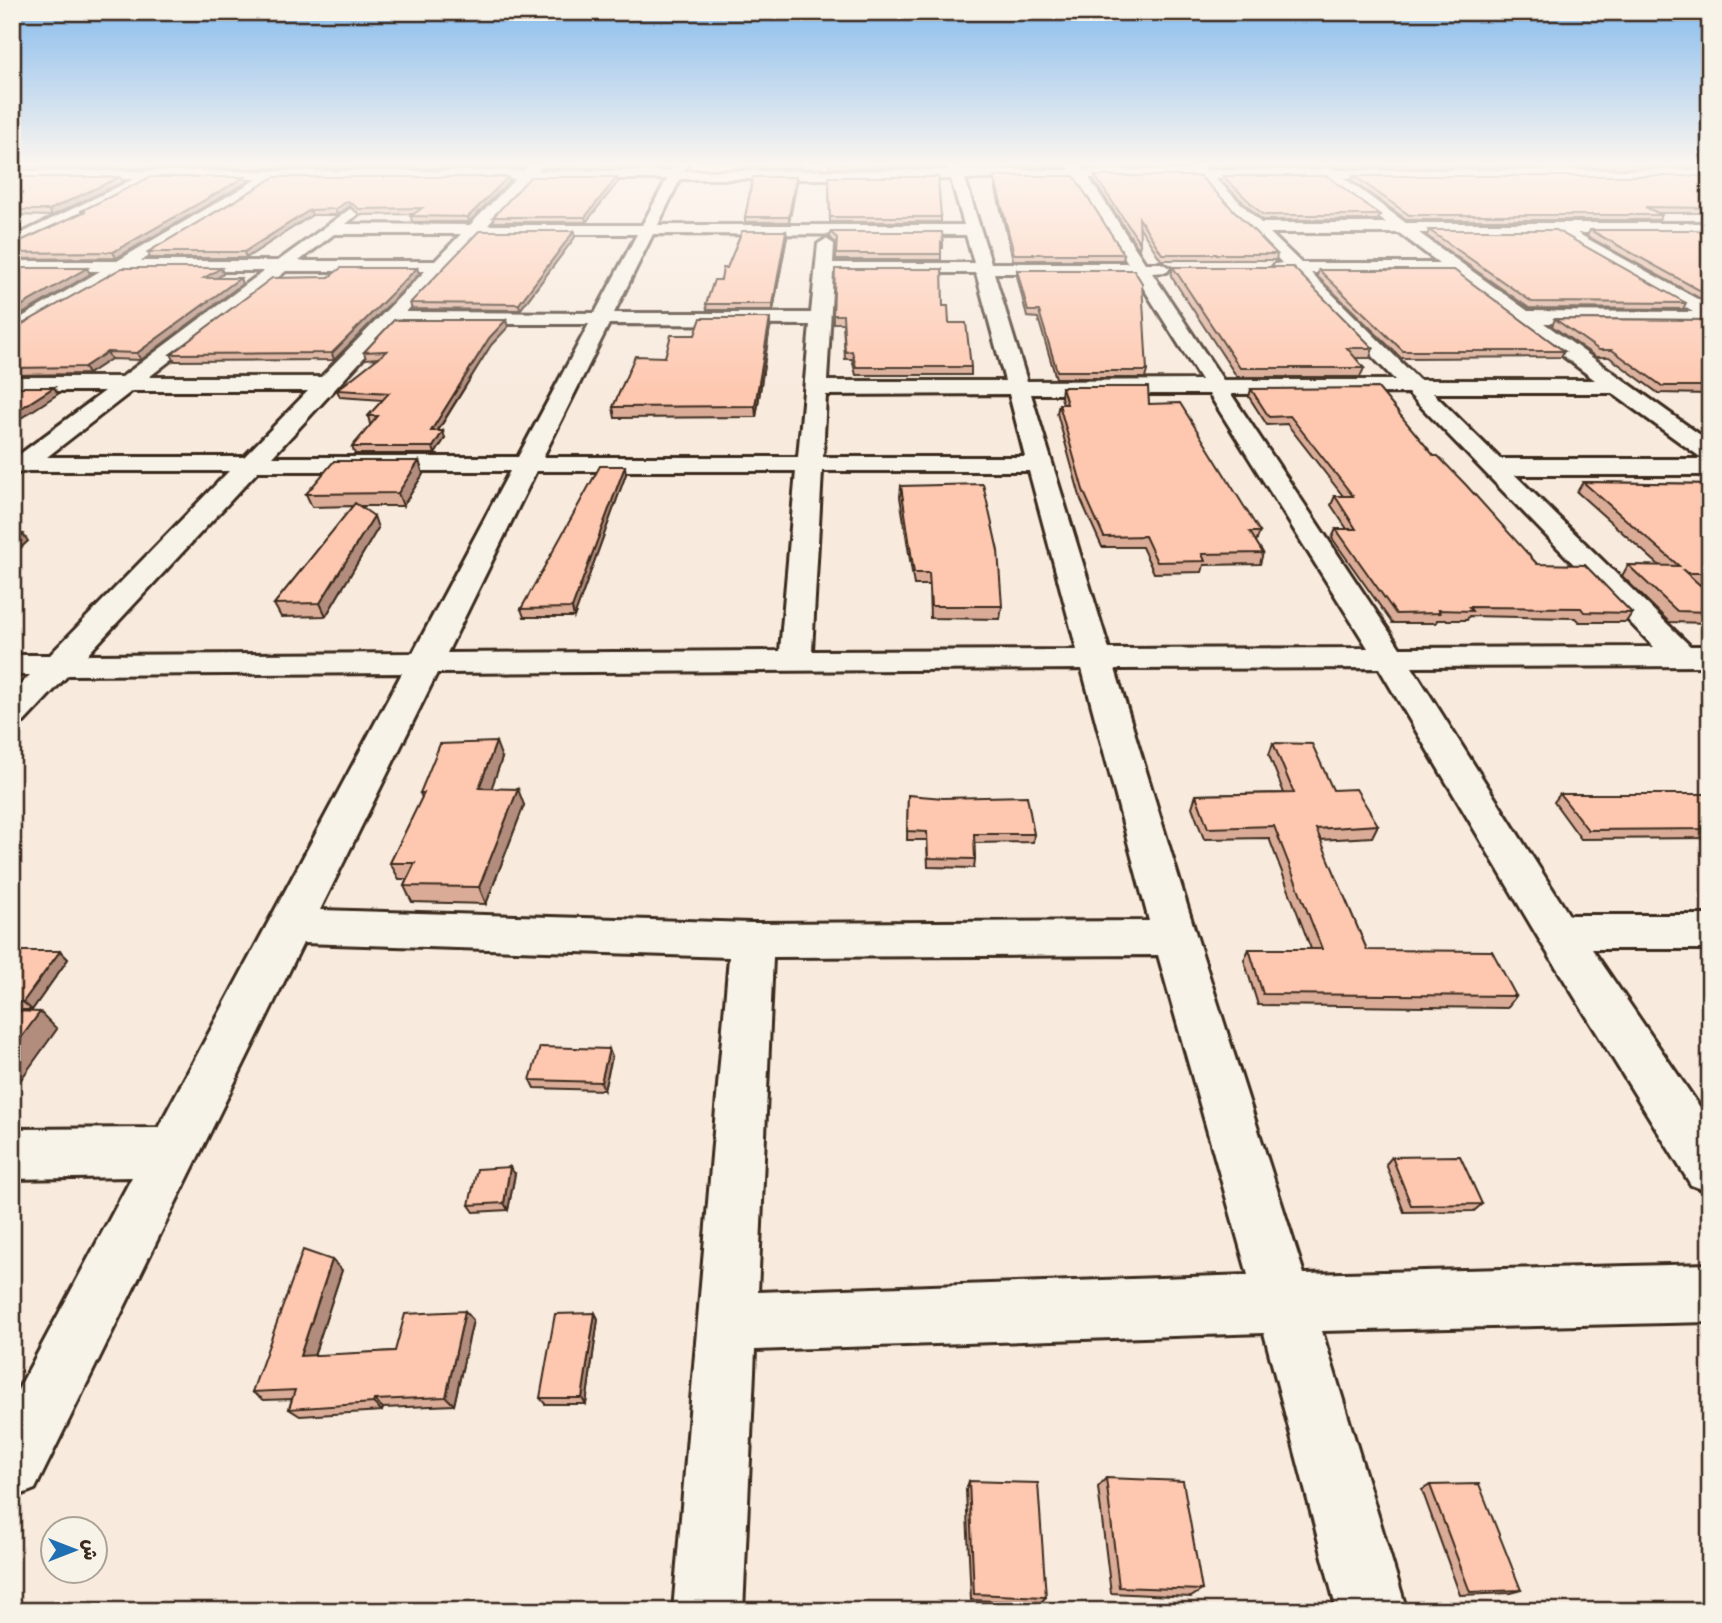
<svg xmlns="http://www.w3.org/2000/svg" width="1722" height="1623" font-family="'Balsamiq Sans','Playpen Sans Arabic',sans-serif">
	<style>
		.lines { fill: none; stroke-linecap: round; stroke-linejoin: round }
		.minor-casing { stroke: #3b2a1e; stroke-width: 6 }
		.minor { fill: #f7f3e8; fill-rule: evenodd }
		.wall { fill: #daac97; stroke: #3b2a1e; stroke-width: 2 }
		.shaded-wall { fill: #b28c7b; stroke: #3b2a1e; stroke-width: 2 }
		.building { fill: #fec8b0; stroke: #3b2a1e; stroke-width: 2 }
	</style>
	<rect width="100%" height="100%" fill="#f8eadd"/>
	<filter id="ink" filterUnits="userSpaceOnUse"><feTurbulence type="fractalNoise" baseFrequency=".0143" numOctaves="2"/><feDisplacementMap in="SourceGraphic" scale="14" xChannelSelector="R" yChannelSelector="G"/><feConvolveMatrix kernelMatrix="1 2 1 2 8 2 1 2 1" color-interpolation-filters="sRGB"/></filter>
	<g filter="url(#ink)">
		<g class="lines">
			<!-- minor casing -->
			<g class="minor-casing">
				<path id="minor" d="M530 164H544L538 171H671L674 164H688L684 171 949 170 947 164H961L963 170H1070L1066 164H1080L1084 170H1192L1186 164H1200L1207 170H1319L1325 167 1333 170H1710V178H1344L1406 223H1710V233H1577L1710 306V324L1544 323 1710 442V475H1515L1690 646H1710V666L1412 667 1569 915H1710V949H1592L1710 1122V1192L1691 1185 1542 944 1379 668 1115 669 1197 938 1304 1274 1710 1264V1322L1322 1331 1407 1611H1337L1264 1333 755 1350 743 1611H673L729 957 303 943 35 1489 12 1498V1401L132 1177 12 1179V1129L158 1128 402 673 68 675 24 722 12 725V693L30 675H12V655H50L229 471H28L12 474V460L105 391H12V377H122L264 271H124L12 337V323L100 271H12V261H117L257 179H152L12 249V238L134 179H12V171H523ZM1075 178 1128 263H991L965 179ZM1089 178H1200L1282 263 1275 264 1272 268 1275 272 1292 273 1395 380H1223L1152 273 1167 272 1170 268 1161 263H1145ZM1215 178H1326L1386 223H1261ZM276 179H515L470 225 346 224 358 214 350 209 278 261H141ZM530 179H667L642 225H488ZM680 179H951L964 225H658ZM1270 233H1399L1439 263H1301ZM1419 233H1554L1693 312 1528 311ZM334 234H461L435 261H299ZM479 234H637L595 313 406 312ZM653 234 966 235 974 263H833L834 244 826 239 818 244 811 313H614ZM286 271H425L321 377H149ZM833 273H976L1005 381H827ZM994 273H1134L1201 380 1027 381ZM1311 273H1453L1595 380H1419ZM395 324H589L518 457H272ZM609 324 810 325 798 457H543ZM132 391H308L244 457H47ZM1408 393 1654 647 1400 648 1231 394ZM1433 393H1612L1703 459H1500ZM1009 394 1025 457H823L826 395ZM1031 394H1209L1368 648 1109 649ZM258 471H510L413 653 87 655ZM536 471H796L780 651 447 653ZM822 471H1029L1077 650 812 651ZM1082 669 1149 921 752 923 320 910 437 673ZM1158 955 1248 1275 758 1292 773 957Z"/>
			</g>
			<!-- minor -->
			<use href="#minor" class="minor"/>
		</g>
		<!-- wall -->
		<path class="wall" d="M12 164H527L522 168H12Z
			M543 164H632L628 168H544Z
			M747 164H800L799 168H747Z
			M829 164H937V167L829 168Z
			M990 164H1066L1065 167H990Z
			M1082 164H1186V167H1085Z
			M1203 164H1710V168L1333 167 1326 165 1318 167H1208Z
			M994 176 1124 254 1123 260H1013L994 181Z
			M1095 176 1277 254 1276 260H1161L1139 226 1140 243 1139 249 1094 181Z
			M1223 176 1380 215 1378 220H1262L1221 181Z
			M1354 176H1710V213H1657L1662 215 1659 220H1407L1352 181Z
			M12 177 123 182 52 216 12 215Z
			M275 177H508L509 182 469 222H412L411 216 414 214 360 215 350 206 337 215H312L246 258H150L148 252Z
			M796 177 797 182 789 222H745V217Z
			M829 177 941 217V222H830Z
			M247 182 116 258 12 259V245L82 213 81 211Z
			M618 182 586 222H494L493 217Z
			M1429 230 1686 303 1683 309 1529 308 1427 236Z
			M1590 230 1710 236V304L1587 236Z
			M786 231 787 237 773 310H707L706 304 727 268Z
			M830 232 943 242V248H941V260H836V244L830 237Z
			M575 237 520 310 412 309 410 303Z
			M1173 267 1373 348 1370 358H1355L1364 368 1360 377H1237L1171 276Z
			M221 268 223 274 216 278H240L242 284 141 360 111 359 88 374 12 375V330Z
			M417 268 419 274 334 360 175 361 171 354 329 277Z
			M1017 270 1147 371 1145 378H1056L1038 318 1027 317 1017 276Z
			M1319 270 1564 351 1561 357 1401 358 1317 276Z
			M943 306 949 323 971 367V375H856L852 359H845L843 323H833V315Z
			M770 318V327L756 417 615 418 613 407 665 357 695 335Z
			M1555 319 1710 320V394L1658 393 1609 357H1596L1552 326Z
			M508 327 491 345 438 431 445 438 435 454H355L352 447 372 424H370L368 416 383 400 340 397 337 390 378 358 366 359 364 352Z
			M1062 387 1149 404 1260 532 1256 542 1263 553 1260 564 1204 565 1202 572 1154 573 1142 547H1102L1081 500 1057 413 1059 404H1063L1061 397Z
			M1251 389 1434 456 1537 564 1632 613 1626 622H1579L1575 618 1469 616 1467 620H1437L1436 623H1392L1332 538 1336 529H1347L1331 505 1335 496H1343L1287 424 1267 425 1249 397Z
			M419 461 423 474 403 506H360L378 528 326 616 281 617 274 604 353 506 312 507 306 494Z
			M626 474 574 617H524L521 609Z
			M1583 482 1710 484V584H1699L1710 594V623L1669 622 1622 576 1628 565 1660 566 1577 492Z
			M901 486 1002 606 1000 619 930 618 929 585H914L900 497Z
			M1273 743 1378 825 1372 837 1320 840 1367 950 1516 996 1507 1008 1258 1005 1244 960 1249 949H1311L1269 838 1204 839 1192 807 1196 795 1284 793 1269 755Z
			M502 758 491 788 524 805 486 904 412 902 404 886 407 879H399L390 863 422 798 420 793Z
			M1560 794H1710V838L1581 839 1554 802Z
			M908 795 1034 834 1033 842 974 843 975 859 974 868 928 867 927 840H907Z
			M12 951H60L68 959 32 1010H12Z
			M612 1057 604 1090 534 1088 530 1080Z
			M1392 1157 1482 1204 1474 1211 1404 1212 1386 1164Z
			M515 1174 508 1210 474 1212 469 1205Z
			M342 1270 314 1356 395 1351 465 1311 473 1320 454 1405 383 1408 382 1411 300 1416 289 1409 292 1399 264 1400 252 1392Z
			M595 1313 598 1319 586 1404H545L540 1398Z
			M1106 1478 1202 1590 1191 1597 1111 1593 1098 1487Z
			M969 1481 1046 1597 1040 1603 971 1600 966 1490Z
			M1430 1485 1521 1590 1511 1593 1460 1595 1422 1490Z"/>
		<!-- shaded-wall -->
		<path class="shaded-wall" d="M120 177 123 182 52 216 49 210Z
			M245 177 247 182 116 258 113 252Z
			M508 177 509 182 469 222 468 217Z
			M617 177 618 182 586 222 585 217Z
			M796 177 797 182 789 222V217Z
			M348 201 350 206 337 215 335 209Z
			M310 210 312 215 246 258 244 252Z
			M574 231 575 237 520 310 519 304Z
			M786 231 787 237 773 310V304Z
			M87 268 90 274 12 320V311Z
			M221 268 223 274 207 284 204 278Z
			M417 268 419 274 334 360 332 353Z
			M240 278 242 284 141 360 137 353Z
			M770 318V327L756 417 755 406Z
			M506 320 508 327 491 345 433 438 431 431 489 338Z
			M107 352 111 359 88 374 84 367Z
			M54 387 58 394 12 424V414Z
			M443 431 445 438 435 454 433 447Z
			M419 461 423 474 403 506 398 493Z
			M625 466 626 474 574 617 572 608Z
			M374 516 378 528 326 616 320 603Z
			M23 534 28 541 12 556V543Z
			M496 742 502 758 486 804 479 788Z
			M518 789 524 805 486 904 479 887Z
			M60 951 68 959 32 1010 23 1002Z
			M40 1012 57 1029 12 1092V1050Z
			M609 1049 612 1057 604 1090 601 1082Z
			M510 1167 515 1174 508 1210 504 1203Z
			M332 1260 342 1270 311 1365 300 1356Z
			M465 1311 473 1320 454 1405 446 1397Z
			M595 1313 598 1319 586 1404 582 1398Z
			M374 1400 383 1408 382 1411 373 1403Z"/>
		<!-- building -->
		<path class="building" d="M994 176H1074L1124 254H1014Z
			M1095 176H1200L1277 254H1162L1139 218 1140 243Z
			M1223 176H1327L1380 215H1263Z
			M1354 176H1710V208L1645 207 1662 215H1409Z
			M12 177H120L49 210H12Z
			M150 177H245L113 252 12 253V245L86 211H81Z
			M275 177H508L468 217 411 216 422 208 359 209 348 201 335 209 310 210 244 252H148Z
			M530 177H617L585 217H493Z
			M753 177H796L789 217H745Z
			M829 177H938L941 217H830Z
			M1429 230H1556L1686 303 1532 302Z
			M1590 230H1696L1710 236V296Z
			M479 231H574L519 304 410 303Z
			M742 231H786L773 304H706L714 280H721L723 268H727Z
			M830 232H942L943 242H941V254H836L837 238Z
			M1173 267H1293L1373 348H1347L1364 368H1240Z
			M12 268H87L12 311Z
			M122 268H221L204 278H240L137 353 107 352 84 367 12 368V330Z
			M341 268H417L332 353 171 354 272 278 329 277Z
			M835 269H942L943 306H948L949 323H966L971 367H856L852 351 845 352 843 315H833Z
			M1017 270H1134L1142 283 1147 371H1057L1039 311H1028Z
			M1319 270H1454L1564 351H1403Z
			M701 318H770L755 406 613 407 635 356 665 357 671 335H695Z
			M1555 319 1710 320V386H1662L1612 350H1599Z
			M394 320H506L489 338 431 431H443L433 447H352L378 416H368L389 393 337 390 387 351 364 352Z
			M12 387H54L12 414Z
			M1062 387H1148L1149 404 1180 403 1260 532H1250L1263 553 1202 554 1205 561 1157 562 1145 536 1104 537 1083 490 1059 404H1067Z
			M1378 388 1434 456H1438L1466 485 1537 564 1585 565 1632 613 1584 612 1581 608 1469 607 1472 611 1438 610 1440 613 1396 614 1336 529H1356L1335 496H1353L1290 416 1269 417 1251 389Z
			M334 461H419L398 493 306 494Z
			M600 466H625L572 608 521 609Z
			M1583 482 1710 484V573H1687L1682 569 1710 594V612L1677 611 1628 565 1679 566Z
			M983 484 998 551 1002 606H931L929 573H914L901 486Z
			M355 503 374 516 320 603 274 604Z
			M12 534H23L12 543Z
			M496 742 479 788 518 789 479 887 404 886 415 863H390L424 793H420L440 744Z
			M1273 743 1312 744 1333 790 1356 789 1378 825 1316 829 1367 950 1492 951 1516 996 1263 994 1249 949H1322L1274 826 1208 828 1196 795 1294 793Z
			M1560 794H1710V829L1588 830Z
			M908 795 943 798 1027 796 1034 834H974L975 859 928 858 927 832 907 831Z
			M12 951H60L23 1002H12Z
			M12 1011 40 1012 12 1050Z
			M540 1047 609 1049 601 1082 530 1080Z
			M1460 1156 1482 1204 1411 1205 1392 1157Z
			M510 1167 504 1203 469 1205 477 1169Z
			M303 1250 332 1260 300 1356 395 1351 405 1314 465 1311 446 1397 374 1400 373 1403 289 1409 295 1390 252 1392Z
			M595 1313 582 1398H540L555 1314Z
			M1106 1478 1183 1481 1202 1590 1119 1587Z
			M969 1481 1038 1483 1046 1597 974 1594Z
			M1479 1484 1521 1590 1470 1592 1430 1485Z"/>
	</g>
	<!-- sky -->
	<linearGradient id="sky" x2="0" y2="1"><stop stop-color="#88bced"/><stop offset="0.42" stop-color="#fcf6f0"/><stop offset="1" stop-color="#fcf6f0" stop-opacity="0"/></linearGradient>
	<rect width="1722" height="391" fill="url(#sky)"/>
	<!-- margin -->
	<rect width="1722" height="1623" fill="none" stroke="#f7f3e8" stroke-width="42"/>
	<rect x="21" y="21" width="1680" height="1581" fill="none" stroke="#3b2a1e" stroke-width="2.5" filter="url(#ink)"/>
	<!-- north arrow -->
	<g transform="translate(74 1550) rotate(90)"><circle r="33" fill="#f7f3e8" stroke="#aca397" stroke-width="2"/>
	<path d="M0-5L12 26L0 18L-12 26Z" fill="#1f6fb2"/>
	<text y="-10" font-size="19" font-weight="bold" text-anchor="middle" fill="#3b2a1e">ش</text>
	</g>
</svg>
